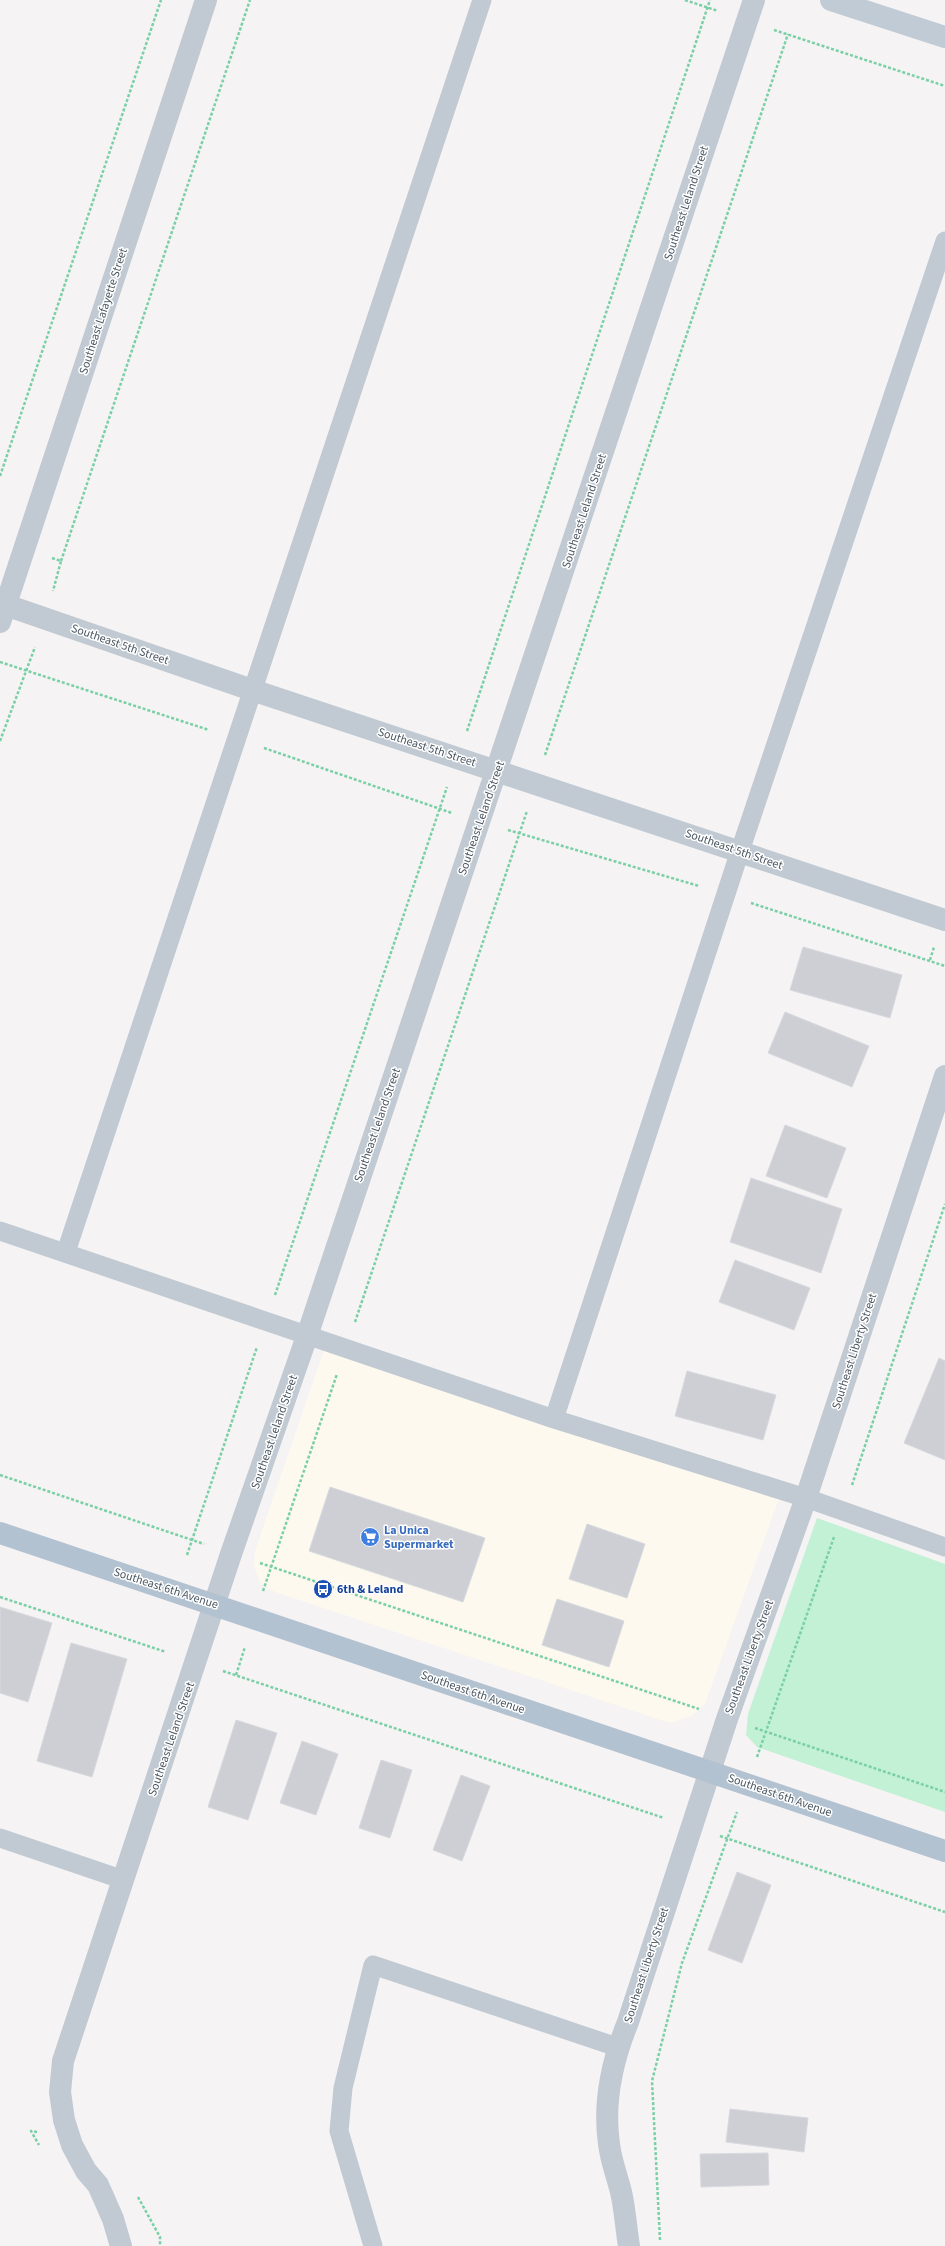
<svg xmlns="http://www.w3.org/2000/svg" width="945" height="2246" font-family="'Source Sans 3',sans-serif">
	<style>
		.commercial { fill: #fdf9ef }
		.green { fill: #c3f1d5 }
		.building { fill: #cdcfd5; stroke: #d7d9de }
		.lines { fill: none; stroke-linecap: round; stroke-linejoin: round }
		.path { stroke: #7ad0a6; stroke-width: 2.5; stroke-dasharray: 3 2; stroke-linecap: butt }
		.lane { stroke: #c1cad2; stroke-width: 19 }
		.street { stroke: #c1cad2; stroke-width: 22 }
		.secondary { stroke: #c1cbd6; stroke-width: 22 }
		.primary { stroke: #b3c2d1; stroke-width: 22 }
		.labels { text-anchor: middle; stroke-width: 3; stroke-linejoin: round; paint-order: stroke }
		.street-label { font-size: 12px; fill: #4a5661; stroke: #fff }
		.shop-label { font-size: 12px; font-weight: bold; fill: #366cbe; stroke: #fff; text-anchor: start }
		.transit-label { font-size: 12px; font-weight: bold; fill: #164399; stroke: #fff; text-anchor: start }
	</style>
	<rect width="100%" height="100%" fill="#f5f3f3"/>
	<!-- commercial -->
	<path class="commercial" d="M329 1335 783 1487 705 1704 691 1716 670 1723 275 1592 261 1584 254 1566 255 1551Z"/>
	<!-- green -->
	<path class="green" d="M817 1518 945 1564V1812L757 1747 746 1735 748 1714Z"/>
	<!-- building -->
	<path class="building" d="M803 947 902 975 890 1018 790 990Z
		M785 1012 869 1046 852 1087 768 1053Z
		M785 1125 846 1148 827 1198 766 1176Z
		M751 1178 842 1209 821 1273 730 1242Z
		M735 1260 810 1288 794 1330 719 1302Z
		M939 1358 945 1361V1460L904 1443Z
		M687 1371 776 1395 763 1440 675 1416Z
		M330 1487 485 1538 463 1602 309 1551Z
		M587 1524 645 1544 627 1598 569 1579Z
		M557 1599 624 1621 609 1667 542 1645Z
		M0 1607 52 1623 28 1702 0 1693Z
		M71 1643 127 1659 92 1777 37 1761Z
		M236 1720 277 1733 248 1820 208 1807Z
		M302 1741 338 1754 316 1815 280 1803Z
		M381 1760 412 1770 390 1838 359 1828Z
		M461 1775 490 1786 462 1861 433 1850Z
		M737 1872 771 1885 742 1963 708 1950Z
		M730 2109 808 2118 804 2152 726 2142Z
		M768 2153 769 2185 701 2187 700 2154Z"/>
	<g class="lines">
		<!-- path -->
		<path class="path" d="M685 0 718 11
			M774 30 945 86
			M0 476 161 0
			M52 558 61 561 53 591
			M61 561 250 0
			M0 662 209 730
			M467 731 710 0
			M0 741 35 647
			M264 748 452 813
			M545 755 788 34
			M508 830 699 886
			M751 903 945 966
			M930 960 934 947
			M275 1295 447 787
			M355 1322 527 811
			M0 1475 204 1544
			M852 1485 945 1204
			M187 1555 257 1347
			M260 1563 699 1709
			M263 1591 337 1374
			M0 1597 166 1652
			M223 1671 664 1818
			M236 1675 245 1647
			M755 1728 945 1792
			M757 1757 834 1537
			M720 1836 945 1912
			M37 2132 31 2131 39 2145
			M138 2197 160 2237V2246
			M660 2240 652 2081 682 1963 737 1812"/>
		<!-- lane -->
		<path class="lane" d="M0 1231 554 1419 740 851 945 241
			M66 1252 482 0
			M554 1419 806 1498 945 1547
			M0 1838 124 1880
			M373 2246 339 2131 343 2088 373 1965 617 2047"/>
		<!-- street -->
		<path class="street" d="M0 603 252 690 945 920
			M0 622 206 0
			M121 2246 113 2219 98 2185 86 2171 72 2145 64 2120 60 2092 63 2061 231 1554 307 1336 754 0
			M629 2246C626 2228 625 2209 621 2192 617 2176 611 2161 609 2144 603 2102 612 2061 628 2022L727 1719 806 1498 945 1076"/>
		<!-- secondary -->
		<path class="secondary" d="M831 0 945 37"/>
		<!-- primary -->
		<path class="primary" d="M0 1533 945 1851"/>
	</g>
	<!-- icons -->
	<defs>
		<g id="supermarket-disc" transform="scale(1)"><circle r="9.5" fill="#3f7fe0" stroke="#fff"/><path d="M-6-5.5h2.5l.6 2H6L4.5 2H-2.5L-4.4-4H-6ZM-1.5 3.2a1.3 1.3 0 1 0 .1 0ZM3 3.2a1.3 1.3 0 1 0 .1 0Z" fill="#fff"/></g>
		<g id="bus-disc" transform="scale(1)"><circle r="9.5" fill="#1a4fb4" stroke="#fff"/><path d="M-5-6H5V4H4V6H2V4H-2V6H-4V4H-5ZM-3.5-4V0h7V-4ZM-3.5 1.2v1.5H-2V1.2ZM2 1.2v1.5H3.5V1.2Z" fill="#fff"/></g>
	</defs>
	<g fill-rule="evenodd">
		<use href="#supermarket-disc" x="370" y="1537"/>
		<use href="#bus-disc" x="323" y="1589"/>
	</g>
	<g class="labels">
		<!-- street labels -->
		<g class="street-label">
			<text transform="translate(686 203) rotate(-72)" y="4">Southeast Leland Street</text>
			<text transform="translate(103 311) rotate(-72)" y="4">Southeast Lafayette Street</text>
			<text transform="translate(584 511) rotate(-72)" y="4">Southeast Leland Street</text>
			<text transform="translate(120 644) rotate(19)" y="4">Southeast 5th Street</text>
			<text transform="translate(427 747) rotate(18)" y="4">Southeast 5th Street</text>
			<text transform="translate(481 818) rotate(-71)" y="4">Southeast Leland Street</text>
			<text transform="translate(734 849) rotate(19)" y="4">Southeast 5th Street</text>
			<text transform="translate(377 1125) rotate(-71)" y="4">Southeast Leland Street</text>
			<text transform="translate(854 1351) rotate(-72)" y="4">Southeast Liberty Street</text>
			<text transform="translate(274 1432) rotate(-71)" y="4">Southeast Leland Street</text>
			<text transform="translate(166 1588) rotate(18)" y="4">Southeast 6th Avenue</text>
			<text transform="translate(749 1657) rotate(-70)" y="4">Southeast Liberty Street</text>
			<text transform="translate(473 1692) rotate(19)" y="4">Southeast 6th Avenue</text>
			<text transform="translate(171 1739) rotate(-71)" y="4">Southeast Leland Street</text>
			<text transform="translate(780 1795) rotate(19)" y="4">Southeast 6th Avenue</text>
			<text transform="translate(646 1965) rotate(-72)" y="4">Southeast Liberty Street</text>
		</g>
		<!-- shop labels -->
		<g class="shop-label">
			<text x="384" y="1534">La Unica<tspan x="384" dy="14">Supermarket</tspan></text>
		</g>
		<!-- transit labels -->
		<g class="transit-label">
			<text x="337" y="1593">6th &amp; Leland</text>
		</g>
	</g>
</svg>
